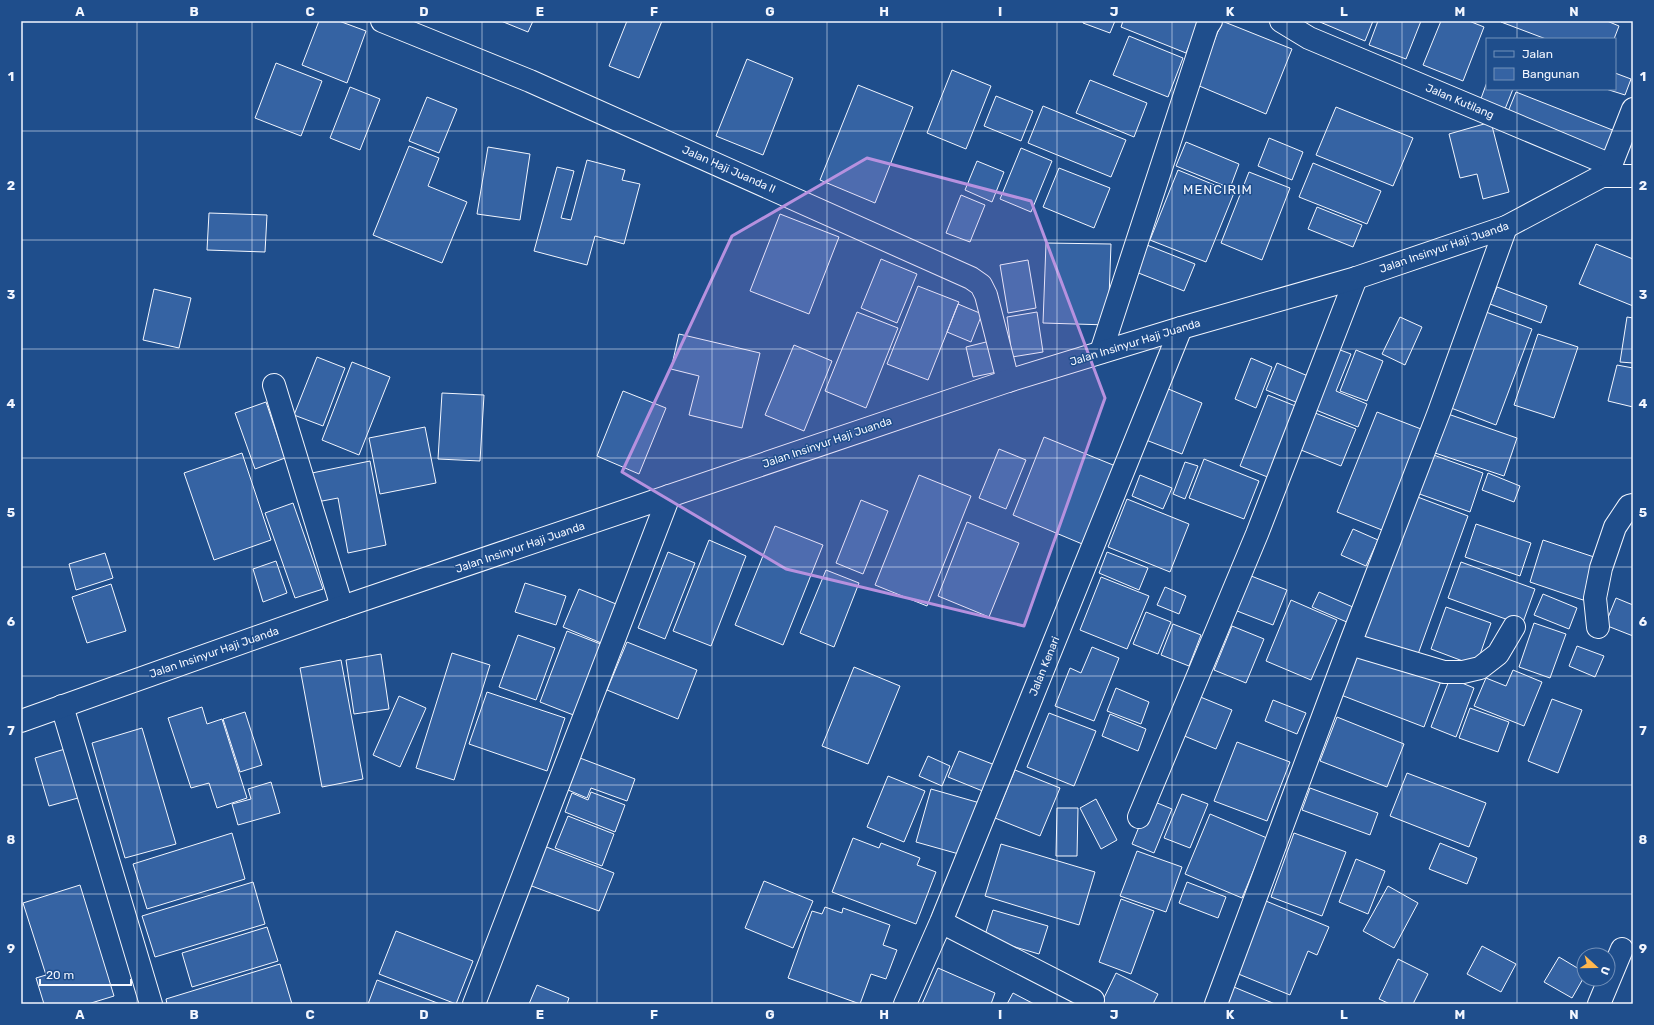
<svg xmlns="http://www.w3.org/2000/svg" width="1654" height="1025" font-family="Rubik,sans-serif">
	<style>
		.building { fill: #3563a3; stroke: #f2f6ff }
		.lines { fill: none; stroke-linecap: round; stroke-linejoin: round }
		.street-casing { stroke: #f2f6ff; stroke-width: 24 }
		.secondary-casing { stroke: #f2f6ff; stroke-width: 24 }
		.street { stroke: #1f4e8c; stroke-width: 22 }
		.secondary { stroke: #1f4e8c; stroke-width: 22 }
		.marked { fill: #b691df; fill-opacity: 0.2; stroke: #b691df; stroke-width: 3; stroke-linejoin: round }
		.grid { fill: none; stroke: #f2f6ff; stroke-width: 1; stroke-opacity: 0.55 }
		.labels { text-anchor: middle; stroke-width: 3; stroke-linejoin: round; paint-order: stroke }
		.street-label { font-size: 11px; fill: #f2f6ff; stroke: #1f4e8c }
		.quarter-label { font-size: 13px; letter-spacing: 1px; fill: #f2f6ff; stroke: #1f4e8c }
		.neatline { fill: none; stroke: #f2f6ff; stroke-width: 1.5 }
		.grid-label { font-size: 13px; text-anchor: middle; font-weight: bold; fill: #f2f6ff }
	</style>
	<rect width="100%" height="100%" fill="#1f4e8c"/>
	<!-- building -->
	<path class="building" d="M319 21H339L366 31 347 83 302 65Z
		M501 21H533L528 32Z
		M627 21H662L639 78 609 66Z
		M1083 21H1115L1110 33 1083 23Z
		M1123 21H1200L1186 53 1121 27Z
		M1222 21 1292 49 1266 114 1197 85Z
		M1320 21H1373L1365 41 1320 22Z
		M1378 21H1421L1406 59 1369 45Z
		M1441 21H1469L1484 27 1463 81 1423 65Z
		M1607 21 1619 26 1614 39H1546L1501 22Z
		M1129 36 1183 58 1168 97 1113 75Z
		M747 59 793 78 763 155 716 136Z
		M276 63 322 81 301 136 255 118Z
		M952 70 991 86 966 149 927 133Z
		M1615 73 1631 79 1625 95 1606 89H1615Z
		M1090 80 1147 103 1134 137 1076 113Z
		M1487 82V89H1513L1503 114 1479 104Z
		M858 85 913 107 875 203 820 180Z
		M350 87 380 99 360 150 330 138Z
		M1516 92 1615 131 1607 153 1507 114Z
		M996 96 1033 111 1021 141 984 126Z
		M427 97 457 109 439 153 409 141Z
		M1043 106 1126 140 1111 177 1028 143Z
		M1336 107 1413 138 1393 186 1316 155Z
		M1491 122 1509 192 1483 199 1477 174 1460 178 1449 134Z
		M1269 138 1303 152 1292 180 1258 166Z
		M1186 142 1239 164 1230 188 1176 166Z
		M409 146 439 158 428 186 467 202 442 263 373 235Z
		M488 147 530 154 520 220 477 214Z
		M1021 148 1052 161 1031 212 1000 199Z
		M587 160 625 170 622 180 640 184 624 244 595 236 587 265 534 251 557 167 574 171 561 218 571 220Z
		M977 161 1004 172 992 202 965 190Z
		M1313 163 1381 191 1367 224 1299 197Z
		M1059 168 1110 188 1094 228 1043 207Z
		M1178 170 1234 193 1206 262 1150 240Z
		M1249 172 1290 188 1262 260 1221 243Z
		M961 195 985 205 970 242 946 233Z
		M1317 207 1362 225 1353 247 1308 229Z
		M209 213 267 215 265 252 207 250Z
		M780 214 839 237 809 314 750 291Z
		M1046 243 1111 244 1108 325 1043 323Z
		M1596 244 1633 259V306L1579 284Z
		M1147 245 1195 264 1184 291 1136 272Z
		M881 259 917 274 897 323 861 308Z
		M1028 260 1036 308 1008 313 1000 265Z
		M918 286 959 302 928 380 887 364Z
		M1497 287 1547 306 1541 323 1490 304Z
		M154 289 191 298 179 348 143 340Z
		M958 304 982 314 971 342 947 332Z
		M857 312 898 328 866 408 825 391Z
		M1037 312 1043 352 1012 357 1007 317Z
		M1486 312 1532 329 1496 425 1451 408Z
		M1400 317 1422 327 1405 365 1382 354Z
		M1627 317 1633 318V363L1620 362Z
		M679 334 760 353 742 428 689 415 699 376 671 369Z
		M1538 334 1578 347 1554 418 1514 405Z
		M990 341 997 372 973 377 966 347Z
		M794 345 832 361 804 431 765 415Z
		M1335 348 1351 354 1336 391 1367 404 1358 427 1311 408Z
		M1356 350 1383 361 1367 401 1340 391Z
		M317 357 345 368 323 426 294 415Z
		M1251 358 1272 367 1256 408 1235 399Z
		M352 362 390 377 359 455 322 440Z
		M1277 363 1308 376 1298 403 1266 390Z
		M1617 365 1633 368V407L1608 401Z
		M1166 388 1202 403 1182 454 1146 440Z
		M623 391 666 408 639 474 597 456Z
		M442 393 484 395 480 461 438 459Z
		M1268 395 1298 407 1270 478 1240 466Z
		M266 402 285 458 255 469 235 413Z
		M1310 411 1356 429 1341 466 1296 448Z
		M1377 412 1421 429 1382 530 1337 512Z
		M1448 414 1517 438 1504 476 1435 453Z
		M425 427 436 483 380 494 369 438Z
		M1044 437 1118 467 1087 546 1013 515Z
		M999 449 1026 460 1006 509 979 498Z
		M242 453 271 540 214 560 184 473Z
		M1428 453 1483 473 1470 512 1414 492Z
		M1204 459 1259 481 1244 519 1189 498Z
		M370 461 386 545 348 553 338 498 317 502 312 473Z
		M1185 462 1198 466 1185 499 1173 494Z
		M1488 473 1520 486 1514 502 1482 490Z
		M919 475 971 496 927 606 875 585Z
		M1140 475 1172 488 1163 509 1132 496Z
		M1415 496 1468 516 1417 657 1363 638Z
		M1127 499 1189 524 1170 572 1108 547Z
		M861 500 888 511 863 574 836 563Z
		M293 503 323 589 295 598 265 513Z
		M967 522 1019 543 989 617 938 596Z
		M1476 524 1531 543 1520 576 1465 557Z
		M775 526 823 545 783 645 735 625Z
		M1353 529 1378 540 1366 566 1341 555Z
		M709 540 746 556 711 646 673 631Z
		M1543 540 1597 558 1583 600 1530 582Z
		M668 552 695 563 665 639 638 628Z
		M1107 552 1148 568 1139 590 1099 573Z
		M105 553 113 578 76 590 69 564Z
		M276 561 287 593 263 602 253 569Z
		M1461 562 1535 589 1522 625 1448 598Z
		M826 570 859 583 834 647 800 633Z
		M1246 574 1287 590 1273 625 1232 609Z
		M1101 577 1149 596 1127 649 1080 630Z
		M525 583 566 596 556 625 515 612Z
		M111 584 126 631 87 643 72 597Z
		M1165 587 1186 596 1179 614 1157 605Z
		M579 589 621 606 606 645 563 627Z
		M1319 592 1355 608 1349 623 1312 607Z
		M1543 594 1577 608 1569 629 1534 615Z
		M1616 598 1633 605V636L1605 625Z
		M1291 600 1337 620 1311 680 1266 661Z
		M1446 607 1491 623 1476 666 1431 649Z
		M1146 612 1171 622 1158 654 1133 644Z
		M1534 623 1566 634 1550 678 1519 667Z
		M1173 624 1201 635 1189 666 1161 655Z
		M1232 626 1264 639 1246 683 1214 670Z
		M567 631 603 645 576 716 540 702Z
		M518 635 555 648 536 700 499 687Z
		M627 642 697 670 678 719 607 690Z
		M1577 646 1604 656 1595 677 1569 666Z
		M1092 647 1119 658 1094 721 1055 706 1070 668 1081 673Z
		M1358 650 1441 681 1424 727 1341 695Z
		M452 653 490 665 454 780 416 768Z
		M381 654 389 709 354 714 346 660Z
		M341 660 363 779 322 787 300 668Z
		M854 667 900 686 868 764 822 746Z
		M1513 670 1542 682 1524 726 1474 706 1486 678 1506 686Z
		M1450 678 1474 688 1456 737 1431 727Z
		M1116 688 1149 702 1141 724 1107 711Z
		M487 692 565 718 547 771 469 744Z
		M399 696 426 708 400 767 373 755Z
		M1198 696 1232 710 1216 749 1182 735Z
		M1552 699 1582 710 1558 773 1528 761Z
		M1273 700 1306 713 1297 734 1265 721Z
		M202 707 207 724 222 719 247 798 217 808 209 783 191 788 168 718Z
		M1470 708 1509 722 1498 752 1459 738Z
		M245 712 262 765 240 772 223 719Z
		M1049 713 1096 731 1074 786 1027 767Z
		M1110 714 1146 729 1138 751 1102 736Z
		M1337 717 1404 744 1387 787 1320 761Z
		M142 728 176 844 125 858 92 743Z
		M1237 742 1290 762 1267 821 1214 801Z
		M65 749 78 798 49 806 35 758Z
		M959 751 1000 767 990 794 948 777Z
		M928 756 950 766 942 786 919 776Z
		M580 758 635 779 627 801 591 788 587 798 568 790Z
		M1015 770 1060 788 1040 836 995 818Z
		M1407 773 1486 803 1469 847 1390 816Z
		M888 776 925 791 904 842 867 827Z
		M271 782 280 813 238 825 232 804 251 799 248 789Z
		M1310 788 1378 813 1370 835 1302 810Z
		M931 789 980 803 966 856 916 842Z
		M591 792 625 805 615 832 565 812 572 793 588 800Z
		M1182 794 1208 804 1190 848 1164 838Z
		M1096 799 1117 840 1101 849 1080 808Z
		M1150 800 1172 809 1154 853 1132 844Z
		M1057 808H1078L1077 856H1056Z
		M1210 814 1267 838 1242 898 1185 874Z
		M568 816 614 834 602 866 555 848Z
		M232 833 245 879 147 909 133 864Z
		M1294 833 1346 852 1322 916 1271 897Z
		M853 838 879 848 881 843 920 858 917 865 936 872 916 924 832 892Z
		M1440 843 1477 858 1467 884 1429 869Z
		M1001 844 1095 872 1079 925 985 896Z
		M544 846 614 873 599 911 529 885Z
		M1137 851 1182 867 1166 912 1120 896Z
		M1356 859 1385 871 1368 914 1339 902Z
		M764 881 813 901 793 948 745 928Z
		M253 882 265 924 155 957 142 916Z
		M1187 882 1226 897 1218 918 1179 903Z
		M80 885 114 996 88 1004H44L36 978 46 975 23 903Z
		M1388 886 1418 903 1394 948 1363 931Z
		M1121 899 1154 911 1131 974 1099 962Z
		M1261 899 1329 927 1317 955 1308 951 1290 995 1231 971Z
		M825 907 842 913 843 908 890 925 883 945 897 950 886 979 871 974 860 1004 788 978 812 911 822 914Z
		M993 910 1048 926 1039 954 984 938Z
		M267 927 278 961 192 987 182 953Z
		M396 931 473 961 456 1004 379 974Z
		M1482 946 1516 964 1501 992 1467 974Z
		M1559 957 1584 972V977L1572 998 1544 982Z
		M1398 959 1428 974 1413 1004H1390L1379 999Z
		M280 964 292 1004H167L166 999Z
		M938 968 995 993 991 1004H922Z
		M1116 973 1158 994 1153 1004H1101Z
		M377 980 440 1004H368Z
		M537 985 569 998 567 1004H529Z
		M1229 985 1275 1004H1221Z
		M1013 993 1034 1004H1007Z"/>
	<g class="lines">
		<!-- street casing -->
		<g class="street-casing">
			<path id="street" d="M382 21 530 81 971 278 981 285 986 295 1008 381
				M1281 21 1309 38 1611 165
				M1602 176 1611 165 1633 109
				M1101 352 1207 27 1211 21
				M274 385 342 607
				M1598 627 1595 598 1601 568 1615 527 1629 506 1633 505
				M1350 644 1444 672H1463L1480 668 1498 654 1514 627
				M62 706 151 1004
				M1139 817 1257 534 1356 278
				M941 922 1093 1000
				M474 1004 669 496
				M905 1004 941 922 1181 328
				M1216 1004 1350 644 1439 412 1506 227
				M1599 1004 1622 949"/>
		</g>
		<!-- secondary casing -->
		<g class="secondary-casing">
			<path id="secondary" d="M21 721 342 607 1008 381 1181 328 1356 278 1506 227 1602 176H1633"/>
		</g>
		<!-- street -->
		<use href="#street" class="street"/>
		<!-- secondary -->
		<use href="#secondary" class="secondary"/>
	</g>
	<!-- marked area -->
	<path class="marked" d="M867 158 1031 201 1105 398 1024 626 786 569 622 472 732 236Z"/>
	<!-- grid -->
	<path class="grid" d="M137 21V1004M252 21V1004M367 21V1004M482 21V1004M597 21V1004M712 21V1004M827 21V1004M942 21V1004M1057 21V1004M1172 21V1004M1287 21V1004M1402 21V1004M1517 21V39M1517 89V1004M21 131H1633M21 240H1633M21 349H1633M21 458H1633M21 567H1633M21 676H1633M21 785H1633M21 894H1633"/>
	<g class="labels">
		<!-- street labels -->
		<g class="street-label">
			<text transform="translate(1460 101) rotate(23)" y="4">Jalan Kutilang</text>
			<text transform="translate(729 169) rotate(24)" y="4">Jalan Haji Juanda II</text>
			<text transform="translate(1444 247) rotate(-19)" y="4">Jalan Insinyur Haji Juanda</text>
			<text transform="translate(1135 342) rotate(-17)" y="4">Jalan Insinyur Haji Juanda</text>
			<text transform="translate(827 442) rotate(-19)" y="4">Jalan Insinyur Haji Juanda</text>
			<text transform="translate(520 547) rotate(-19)" y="4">Jalan Insinyur Haji Juanda</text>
			<text transform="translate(214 652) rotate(-19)" y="4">Jalan Insinyur Haji Juanda</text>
			<text transform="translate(1044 666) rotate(-68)" y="4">Jalan Kenari</text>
		</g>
		<!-- quarter labels -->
		<g class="quarter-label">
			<text x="1218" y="194">MENCIRIM</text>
		</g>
	</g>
	<!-- border -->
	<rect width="1654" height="1025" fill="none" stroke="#1f4e8c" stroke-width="44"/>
	<!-- legend -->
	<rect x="1486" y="38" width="130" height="52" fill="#1f4e8c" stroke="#7391ba"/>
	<rect x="1494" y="51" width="20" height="6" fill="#1f4e8c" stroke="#7391ba"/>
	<text x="1522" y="58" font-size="12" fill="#f2f6ff">Jalan</text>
	<rect x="1494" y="68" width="20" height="12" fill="#3563a3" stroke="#7391ba"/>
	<text x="1522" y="78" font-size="12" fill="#f2f6ff">Bangunan</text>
	<!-- north arrow -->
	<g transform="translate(1596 967) rotate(111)"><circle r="19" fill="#1f4e8c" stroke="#7391ba"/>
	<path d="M0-3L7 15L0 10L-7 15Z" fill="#ffb74d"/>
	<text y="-6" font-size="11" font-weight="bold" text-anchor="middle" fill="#f2f6ff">U</text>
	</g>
	<!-- scale -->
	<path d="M40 979v6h91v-6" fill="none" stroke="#f2f6ff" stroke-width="2"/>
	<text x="46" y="979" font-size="12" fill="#f2f6ff" stroke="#1f4e8c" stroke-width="3" paint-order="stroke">20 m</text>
	<rect x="22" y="22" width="1610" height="981" class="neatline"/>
	<g class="grid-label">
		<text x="80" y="16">A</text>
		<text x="194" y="16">B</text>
		<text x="310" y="16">C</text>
		<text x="424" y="16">D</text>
		<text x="540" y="16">E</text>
		<text x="654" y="16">F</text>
		<text x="770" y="16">G</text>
		<text x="884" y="16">H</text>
		<text x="1000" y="16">I</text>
		<text x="1114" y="16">J</text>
		<text x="1230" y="16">K</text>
		<text x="1344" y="16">L</text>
		<text x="1460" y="16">M</text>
		<text x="1574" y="16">N</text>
		<text x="11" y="81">1</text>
		<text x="1643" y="81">1</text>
		<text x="11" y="190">2</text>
		<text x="1643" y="190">2</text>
		<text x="11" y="299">3</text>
		<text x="1643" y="299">3</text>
		<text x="11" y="408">4</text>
		<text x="1643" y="408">4</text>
		<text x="11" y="517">5</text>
		<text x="1643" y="517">5</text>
		<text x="11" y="626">6</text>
		<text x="1643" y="626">6</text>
		<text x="11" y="735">7</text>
		<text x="1643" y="735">7</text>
		<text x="11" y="844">8</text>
		<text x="1643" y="844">8</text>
		<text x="11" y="953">9</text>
		<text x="1643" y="953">9</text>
		<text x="80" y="1019">A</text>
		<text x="194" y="1019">B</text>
		<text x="310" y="1019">C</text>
		<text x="424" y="1019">D</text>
		<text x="540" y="1019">E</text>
		<text x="654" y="1019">F</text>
		<text x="770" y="1019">G</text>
		<text x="884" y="1019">H</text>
		<text x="1000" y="1019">I</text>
		<text x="1114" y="1019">J</text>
		<text x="1230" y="1019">K</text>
		<text x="1344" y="1019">L</text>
		<text x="1460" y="1019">M</text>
		<text x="1574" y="1019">N</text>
	</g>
</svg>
